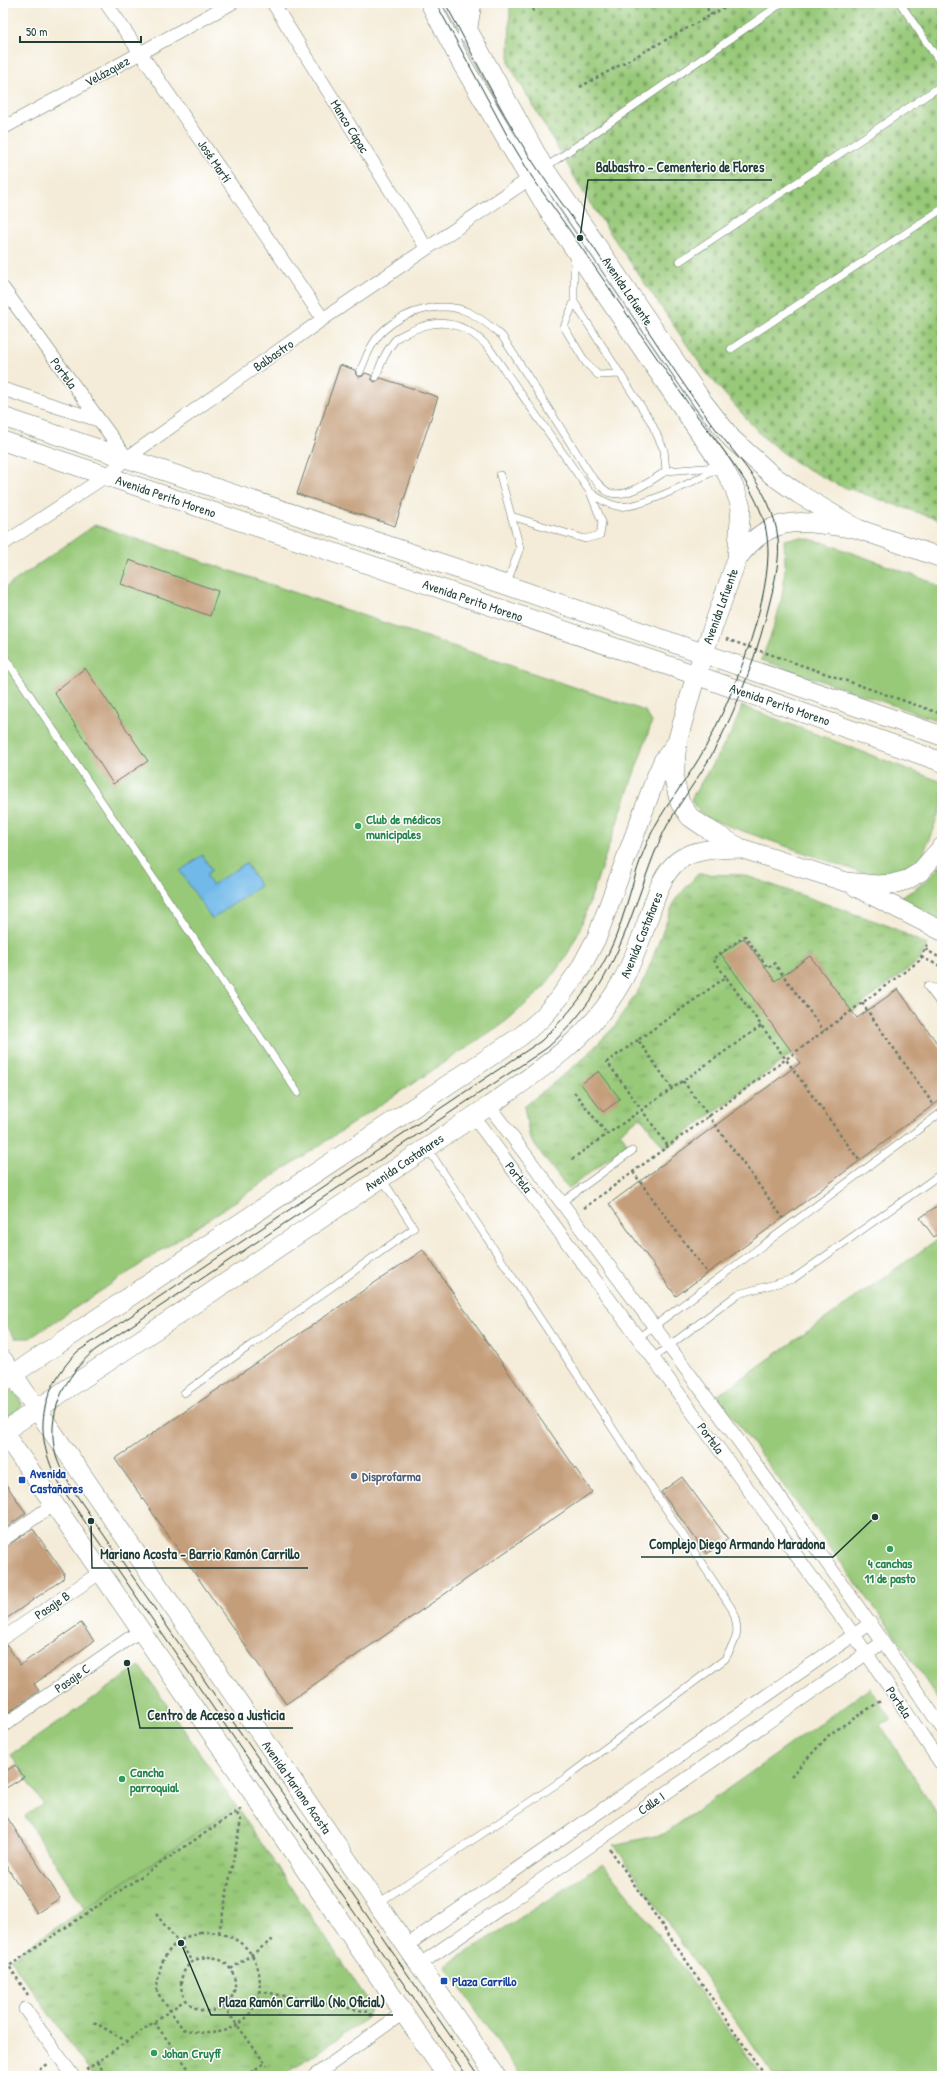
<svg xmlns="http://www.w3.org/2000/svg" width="945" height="2079" font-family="'Patrick Hand',sans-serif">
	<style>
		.grass { fill: #98c979; stroke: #5c8356 }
		.cemetery { fill: url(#cemetery-stones); stroke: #5c8356 }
		.park { fill: url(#park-tufts); stroke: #5c8356 }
		.water { fill: #71b9e9; stroke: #487b8e }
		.building { fill: #c49e7a }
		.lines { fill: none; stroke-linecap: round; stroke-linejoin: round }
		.lane-casing { stroke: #6a7a6d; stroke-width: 8 }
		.street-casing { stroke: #6a7a6d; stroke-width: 14 }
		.secondary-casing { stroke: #6a7a6d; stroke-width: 20 }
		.path { stroke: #6a7a6d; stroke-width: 2.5; stroke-dasharray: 3 3; stroke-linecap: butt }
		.lane { stroke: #fff; stroke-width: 7 }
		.street { stroke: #fff; stroke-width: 13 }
		.secondary { stroke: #fff; stroke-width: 19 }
		.tram { stroke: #1f3d34; stroke-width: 1 }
		.leisure-dot { fill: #2e9e5b; stroke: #fff; stroke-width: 1.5 }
		.service-dot { fill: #5c6f8a; stroke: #fff; stroke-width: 1.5 }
		.transit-dot { fill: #1a4fb4; stroke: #fff; stroke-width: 1.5 }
		.labels { text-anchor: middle; stroke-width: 3; stroke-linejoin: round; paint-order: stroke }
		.street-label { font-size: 13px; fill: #1f3d34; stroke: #fff }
		.leisure-label { font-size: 13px; font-weight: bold; fill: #27864d; stroke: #fff; text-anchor: start }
		.transit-label { font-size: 13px; font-weight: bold; fill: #164399; stroke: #fff; text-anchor: start }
		.service-label { font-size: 13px; font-weight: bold; fill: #4e5e75; stroke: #fff; text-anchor: start }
		.leader { fill: none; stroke: #1f3d34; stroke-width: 1.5 }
		.callout-dot { fill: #1f3d34; stroke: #fff; stroke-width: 1.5 }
		.callout-label { font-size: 14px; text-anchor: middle; font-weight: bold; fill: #1f3d34; stroke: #fff; stroke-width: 3; stroke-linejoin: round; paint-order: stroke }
	</style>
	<defs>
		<pattern id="cemetery-stones" width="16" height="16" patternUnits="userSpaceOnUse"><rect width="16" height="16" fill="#98c979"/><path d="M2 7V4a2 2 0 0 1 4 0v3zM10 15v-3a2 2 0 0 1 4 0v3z" fill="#7ba464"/></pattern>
		<pattern id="park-tufts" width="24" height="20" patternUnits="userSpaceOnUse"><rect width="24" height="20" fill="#98c979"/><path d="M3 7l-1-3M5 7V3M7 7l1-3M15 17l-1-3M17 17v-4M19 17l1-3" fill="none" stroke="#7ba464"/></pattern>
	</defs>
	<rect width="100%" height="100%" fill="#fff"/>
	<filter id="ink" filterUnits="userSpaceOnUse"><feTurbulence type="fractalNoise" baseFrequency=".025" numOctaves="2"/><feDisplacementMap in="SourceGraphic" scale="8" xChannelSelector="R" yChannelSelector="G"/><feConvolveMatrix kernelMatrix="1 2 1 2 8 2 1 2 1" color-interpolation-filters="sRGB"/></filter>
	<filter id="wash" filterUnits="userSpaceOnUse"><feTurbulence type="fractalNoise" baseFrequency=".012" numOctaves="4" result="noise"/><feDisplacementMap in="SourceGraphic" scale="16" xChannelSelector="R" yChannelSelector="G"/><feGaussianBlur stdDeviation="0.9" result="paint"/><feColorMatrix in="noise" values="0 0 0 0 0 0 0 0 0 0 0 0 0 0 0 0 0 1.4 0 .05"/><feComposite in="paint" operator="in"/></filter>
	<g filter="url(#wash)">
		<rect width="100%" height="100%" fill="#f4ecd8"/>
		<!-- grass -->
		<path class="grass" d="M95 525 645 711 652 722 580 929 567 955 542 990 505 1022 30 1338H15L3 1321V589Z
			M794 538H805L825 543 929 581 942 589V722L761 660C779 617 788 588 784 540Z
			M742 706 942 782V805L922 858 913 868 894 876 859 872 706 818 695 807 691 799 732 732Z
			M940 865 942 871V926L892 900C912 893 928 882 940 865Z
			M942 1236V1705L897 1638 717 1396Z
			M10 1390 16 1392 22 1404C19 1413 13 1418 3 1414V1391Z
			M140 1666 236 1806 85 1909 25 1816 43 1804 11 1755Z
			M870 1688 892 1719 880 1724 942 1821V2076H774L614 1845 664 1834Z
			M603 1864 637 1906 762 2076H521L446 1966Z"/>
		<!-- cemetery -->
		<path class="cemetery" d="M510 3H942V521L838 485 795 462 763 437 707 374 589 202 509 64Z"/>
		<!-- park -->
		<path class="park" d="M698 874 744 875 889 926 927 945 919 961 851 1012 810 956 789 971 793 1053 665 1149 641 1117 620 1132 628 1144 568 1189 530 1139 524 1107 583 1059 615 1026 643 983 675 900Z
			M236 1806 371 2005 367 2018 283 2076H93L10 1959Z"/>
		<!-- water -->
		<path class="water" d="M202 855 212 870 206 875 212 885 246 863 260 886 212 919 180 871Z"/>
		<g id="blocks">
			<!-- building -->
			<path class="building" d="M340 365 355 370 356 375 359 377 363 376 365 373 371 375 372 380 375 382 381 378 438 397 395 526 297 494Z
				M129 560 218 591 210 616 121 584Z
				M85 668 148 761 113 784 54 692Z
				M744 938 775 981 810 956 857 1018 898 989 942 1050V1099L889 1137 890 1138 775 1224 676 1296 609 1204 800 1063 721 954Z
				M599 1071 620 1099 603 1112 581 1084Z
				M942 1202V1231L934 1237 920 1218Z
				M423 1250 592 1492 286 1704 115 1459Z
				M682 1477 728 1539 707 1554 661 1492Z
				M3 1480 26 1513 3 1530Z
				M33 1529 64 1573 63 1579 3 1621V1548Z
				M81 1623 94 1641 34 1684 39 1691 3 1716V1646L7 1645 20 1665Z
				M15 1765 24 1777 3 1790V1773Z
				M3 1811 60 1898 37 1913 3 1861Z"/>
		</g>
	</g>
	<g filter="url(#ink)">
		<use href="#blocks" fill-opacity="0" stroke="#6a7a6d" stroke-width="1"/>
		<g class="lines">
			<!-- lane casing -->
			<g class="lane-casing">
				<path id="lane" d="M900 3 942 65
					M546 167 782 3
					M680 261 942 85
					M574 302 564 327 586 363 598 375 620 374
					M731 349 942 209
					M360 372C366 357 372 341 384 330 406 310 443 300 470 313 482 319 492 327 502 336L592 477C597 482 604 491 610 493 628 498 652 480 666 471L664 450 651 422 574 302V258
					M376 377C381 363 386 350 396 339 400 335 407 333 413 330 443 316 467 324 489 348L590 492C599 498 606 504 617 506 639 511 700 477 723 467
					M666 471 717 467
					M500 475 520 548 506 585
					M511 516 585 539 600 535 602 522 590 492
					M3 655 298 1093
					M942 990 927 986 942 1006
					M562 1202 632 1151
					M638 1338 942 1112
					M653 1358 738 1294 793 1279 942 1173
					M184 1393 414 1228 382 1179
					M377 1904 564 1779 725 1659C737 1639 741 1632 732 1609L428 1149"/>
			</g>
			<!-- street casing -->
			<g class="street-casing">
				<path id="street" d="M106 3 323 319
					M273 3 427 249
					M3 128 232 3
					M3 288 127 458
					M3 389 98 420
					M3 544 106 476 127 458 323 319 535 175
					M489 1106C643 1311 798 1516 942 1728
					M473 1116 653 1358 854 1635 942 1765
					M3 1540 54 1504
					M3 1638 101 1572
					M3 1726 141 1630
					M406 1946 871 1623
					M419 1965 883 1642
					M25 2009 73 2076
					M314 2076 403 2013"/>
			</g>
			<!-- secondary casing -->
			<g class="secondary-casing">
				<path id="secondary" d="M430 3 462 64 548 210 723 467 734 487 741 507 737 559 696 675 677 742 674 779 680 803 690 817 706 828 740 848 846 882 877 885 892 884 907 880 920 872 942 847
					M453 3 544 168 703 402 732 439 772 475 799 494 858 529 942 558
					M467 33 472 3
					M3 417 506 585 942 736
					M3 441 696 675 942 762
					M737 559C770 513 801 521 850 528
					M856 887 942 931
					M3 1360 496 2076
					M3 1381 521 1036 542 1018 560 997 580 969 597 937 656 777 663 761 675 745
					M3 1432 489 1106C540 1070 589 1039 621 983 632 964 640 942 647 922 655 901 660 875 678 861 695 848 720 849 740 848
					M3 1432 54 1504 447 2076"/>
			</g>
			<!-- path -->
			<path class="path" d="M704 3 711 15
				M532 11 546 3
				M580 87 733 3
				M726 639 942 714
				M925 949 942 959
				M921 957 942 967
				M726 977 713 959 745 936 768 968 774 963 824 1031
				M862 1003 933 1104
				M638 1040 607 1062 668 1146
				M683 1081 783 1218
				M672 1088 638 1040 726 977 859 1160
				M574 1092 607 1134
				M572 1159 761 1026
				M633 1172 707 1273
				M584 1208 919 961 928 943
				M791 1776 830 1734 882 1700
				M610 1849 765 2076
				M156 1914 193 1961
				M200 1932C288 1928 276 2057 183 2029L157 1992C158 1961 168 1941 200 1932Z
				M219 1933 241 1820 236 1812
				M181 1984a27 27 0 1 1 54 0a27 27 0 1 1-54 0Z
				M231 1969 275 1938
				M259 1991 369 2012 372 2017
				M28 1995 9 1966 242 1808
				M224 2007 267 2066
				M94 2022 126 2041
				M154 2022 194 2076
				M97 2062 107 2076
				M86 2070 185 2000
				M251 2072 254 2076
				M29 2076 47 2064
				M214 2076 218 2073 225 2076
				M246 2076 264 2063"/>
			<!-- lane -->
			<use href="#lane" class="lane"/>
			<!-- street -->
			<use href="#street" class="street"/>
			<!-- secondary -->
			<use href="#secondary" class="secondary"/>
			<!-- tram -->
			<path class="tram" d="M436 3 508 137 532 177C584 250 634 325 685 399 710 436 743 469 760 510 766 524 768 539 768 554 767 611 732 698 705 748 690 776 669 800 654 828 636 862 630 900 616 936 600 977 572 1011 541 1041L77 1352C37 1394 33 1437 61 1487L467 2076
				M445 3C472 52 496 103 526 151 546 183 570 214 592 245 630 302 666 360 706 416 733 454 773 489 778 539 780 557 776 575 772 593 759 649 739 706 711 756 698 779 682 799 669 822 653 851 645 881 633 912 613 967 592 1008 547 1048L95 1350C64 1376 45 1415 56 1456 61 1472 70 1485 79 1499L478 2076"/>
		</g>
	</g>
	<!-- markers -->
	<g class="leisure-dot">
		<circle cx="358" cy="826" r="4"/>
		<circle cx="890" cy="1549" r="4"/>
		<circle cx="122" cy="1779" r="4"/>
		<circle cx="154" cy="2053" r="4"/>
	</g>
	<circle class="service-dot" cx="354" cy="1476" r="4"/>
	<g class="transit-dot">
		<rect x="18" y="1476" width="8" height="8" rx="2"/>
		<rect x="440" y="1977" width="8" height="8" rx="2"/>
	</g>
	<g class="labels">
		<!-- street labels -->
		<g class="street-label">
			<text transform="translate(107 71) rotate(-29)" y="5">Velázquez</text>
			<text transform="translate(350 126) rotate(58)" y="5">Manco Cápac</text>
			<text transform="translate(215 161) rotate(56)" y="5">José Martí</text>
			<text transform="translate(628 291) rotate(56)" y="5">Avenida Lafuente</text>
			<text transform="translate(273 355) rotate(-35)" y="5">Balbastro</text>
			<text transform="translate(64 373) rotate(54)" y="5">Portela</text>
			<text transform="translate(166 496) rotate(19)" y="5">Avenida Perito Moreno</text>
			<text transform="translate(473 600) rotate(19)" y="5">Avenida Perito Moreno</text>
			<text transform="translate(720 606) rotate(-70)" y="5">Avenida Lafuente</text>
			<text transform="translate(780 704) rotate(19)" y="5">Avenida Perito Moreno</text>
			<text transform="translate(641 935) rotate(-68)" y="5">Avenida Castañares</text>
			<text transform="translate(404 1162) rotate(-34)" y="5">Avenida Castañares</text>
			<text transform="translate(519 1177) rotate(53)" y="5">Portela</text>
			<text transform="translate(711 1438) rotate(54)" y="5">Portela</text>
			<text transform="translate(52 1605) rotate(-34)" y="5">Pasaje B</text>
			<text transform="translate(72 1678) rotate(-35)" y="5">Pasaje C</text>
			<text transform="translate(899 1702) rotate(56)" y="5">Portela</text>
			<text transform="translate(297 1787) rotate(55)" y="5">Avenida Mariano Acosta</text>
			<text transform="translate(651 1803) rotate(-35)" y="5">Calle I</text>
		</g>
		<!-- leisure labels -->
		<g class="leisure-label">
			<text x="366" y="824">Club de médicos<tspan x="366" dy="15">municipales</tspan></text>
			<text x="890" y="1568" text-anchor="middle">4 canchas<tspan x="890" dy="15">11 de pasto</tspan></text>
			<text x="130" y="1777">Cancha<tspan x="130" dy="15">parroquial</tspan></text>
			<text x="162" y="2058">Johan Cruyff</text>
		</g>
		<!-- transit labels -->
		<g class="transit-label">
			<text x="30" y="1478">Avenida<tspan x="30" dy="15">Castañares</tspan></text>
			<text x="452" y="1986">Plaza Carrillo</text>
		</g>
		<!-- service labels -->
		<g class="service-label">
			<text x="362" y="1481">Disprofarma</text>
		</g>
	</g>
	<!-- callouts -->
	<path class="leader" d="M580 238L588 180H772M875 1517L833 1557H641M91 1521L92 1568H308M127 1663L140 1728H293M181 1943L211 2015H393"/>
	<g class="callout-dot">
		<circle cx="580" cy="238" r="4"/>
		<circle cx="875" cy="1517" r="4"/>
		<circle cx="91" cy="1521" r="4"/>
		<circle cx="127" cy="1663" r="4"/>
		<circle cx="181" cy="1943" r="4"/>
	</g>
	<g class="callout-label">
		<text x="680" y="172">Balbastro - Cementerio de Flores</text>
		<text x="737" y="1549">Complejo Diego Armando Maradona</text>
		<text x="200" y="1559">Mariano Acosta - Barrio Ramón Carrillo</text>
		<text x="216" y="1720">Centro de Acceso a Justicia</text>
		<text x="302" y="2007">Plaza Ramón Carrillo (No Oficial)</text>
	</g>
	<!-- margin -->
	<rect width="945" height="2079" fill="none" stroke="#fff" stroke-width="16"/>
	<!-- scale -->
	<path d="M20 36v6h121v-6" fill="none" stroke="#1f3d34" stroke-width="2"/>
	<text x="26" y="36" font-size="12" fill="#1f3d34" stroke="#ffffff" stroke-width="3" paint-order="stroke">50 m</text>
</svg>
